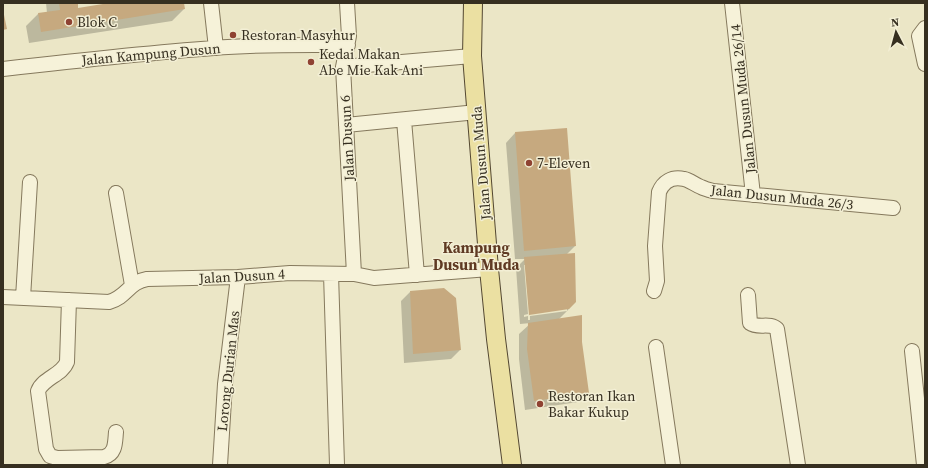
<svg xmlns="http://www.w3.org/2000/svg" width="928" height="468" font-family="'Source Serif 4',serif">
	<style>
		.shadow { fill: #0003 }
		.building { fill: #c6a97f }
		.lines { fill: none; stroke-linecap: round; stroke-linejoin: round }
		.minor-casing { stroke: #85795d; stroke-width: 16 }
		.major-casing { stroke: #534731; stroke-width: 20 }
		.minor { stroke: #f6f2d9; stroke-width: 14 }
		.major { stroke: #ebe0a2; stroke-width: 18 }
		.poi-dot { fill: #8f4232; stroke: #f3efd5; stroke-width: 1.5 }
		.labels { text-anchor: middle; stroke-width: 3; stroke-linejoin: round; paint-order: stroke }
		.poi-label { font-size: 14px; fill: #362f20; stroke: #f3efd5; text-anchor: start }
		.street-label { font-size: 14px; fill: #362f20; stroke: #f3efd5 }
		.neighbourhood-label { font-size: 15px; font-weight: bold; fill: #5f3a23; stroke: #f3efd5 }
	</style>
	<rect width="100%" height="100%" fill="#ebe6c6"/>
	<!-- shadow -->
	<path class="shadow" d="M46 3H77L78 9 116 3H183L184 9 172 21 29 43 26 26 38 14 47 13Z
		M566 129 575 246 566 255 575 302 567 311V309L526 265H524L528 314 524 315V317L528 316V320H530V316L567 311 558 320 581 342 588 393 578 402 525 410 519 359V334L531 323 520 324 516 268 525 259H515L506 143 515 133Z
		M410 292 460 350 451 359 404 363 401 301Z"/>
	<!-- building -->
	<path class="building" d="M59 3H78V8L109 3H184L185 9 41 32 38 13 60 10Z
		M3 10 7 29 3 30Z
		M567 128 576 246 524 251 515 132Z
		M575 253 576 302 569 309 529 315 524 257Z
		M444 288 456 298 461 350 413 354 410 291Z
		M582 315V342L589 393 534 401 527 349 528 323Z"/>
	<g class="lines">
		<!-- minor casing -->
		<g class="minor-casing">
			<path id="minor" d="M211 3 216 48
				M347 3 349 36 343 67 354 274
				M732 3 753 195
				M925 28 919 36 925 64
				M343 67 472 56
				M3 69C73 61 144 53 214 48 259 44 303 45 348 45
				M404 120 417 275
				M346 125 477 112
				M116 193 132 285
				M331 274 337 465
				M654 291 657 281 655 246 659 192C663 182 672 176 684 179 690 180 695 185 701 187 705 189 709 190 713 191L893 208
				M748 295 750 323C758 329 770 322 777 329L798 465
				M3 297 109 302C127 297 129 282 147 279L238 277 290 273 354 274 374 278 489 269
				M23 298 30 182
				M69 300 67 362C62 375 43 378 38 391L46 449 50 456 57 458 104 457C116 454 115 442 116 432
				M656 347 673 465
				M912 351 924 465
				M220 465 225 384 238 277"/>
		</g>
		<!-- major casing -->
		<g class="major-casing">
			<path id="major" d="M473 3 472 56 489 269 496 339 512 465"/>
		</g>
		<!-- minor -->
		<use href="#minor" class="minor"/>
		<!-- major -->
		<use href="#major" class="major"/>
	</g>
	<!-- markers -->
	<g class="poi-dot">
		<circle cx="69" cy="22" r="4"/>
		<circle cx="233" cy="35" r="4"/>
		<circle cx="311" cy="62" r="4"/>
		<circle cx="529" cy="163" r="4"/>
		<circle cx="540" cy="404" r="4"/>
	</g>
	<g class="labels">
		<!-- poi labels -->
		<g class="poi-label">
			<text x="77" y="27">Blok C</text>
			<text x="241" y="40">Restoran Masyhur</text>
			<text x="319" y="59">Kedai Makan<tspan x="319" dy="16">Abe Mie Kak Ani</tspan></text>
			<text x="537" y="168">7-Eleven</text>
			<text x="548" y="401">Restoran Ikan<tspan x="548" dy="16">Bakar Kukup</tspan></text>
		</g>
		<!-- street labels -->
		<g class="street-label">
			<text transform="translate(151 54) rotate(-5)" y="5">Jalan Kampung Dusun</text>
			<text transform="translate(743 99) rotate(-96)" y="5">Jalan Dusun Muda 26/14</text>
			<text transform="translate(347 138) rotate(-93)" y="5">Jalan Dusun 6</text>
			<text transform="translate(481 163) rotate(-95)" y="5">Jalan Dusun Muda</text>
			<text transform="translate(782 197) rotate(6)" y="5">Jalan Dusun Muda 26/3</text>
			<text transform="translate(242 276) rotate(-3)" y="5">Jalan Dusun 4</text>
			<text transform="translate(228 371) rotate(-84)" y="5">Lorong Durian Mas</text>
		</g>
		<!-- neighbourhood labels -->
		<g class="neighbourhood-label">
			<text x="476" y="253">Kampung<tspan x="476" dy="17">Dusun Muda</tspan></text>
		</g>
	</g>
	<!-- border -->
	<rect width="928" height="468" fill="none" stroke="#362f20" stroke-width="8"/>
	<!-- north arrow -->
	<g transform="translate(896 32) rotate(354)" stroke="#f3efd5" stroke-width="3" paint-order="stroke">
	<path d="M0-3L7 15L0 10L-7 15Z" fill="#362f20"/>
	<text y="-6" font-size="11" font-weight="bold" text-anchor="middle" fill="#362f20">N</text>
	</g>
</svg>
